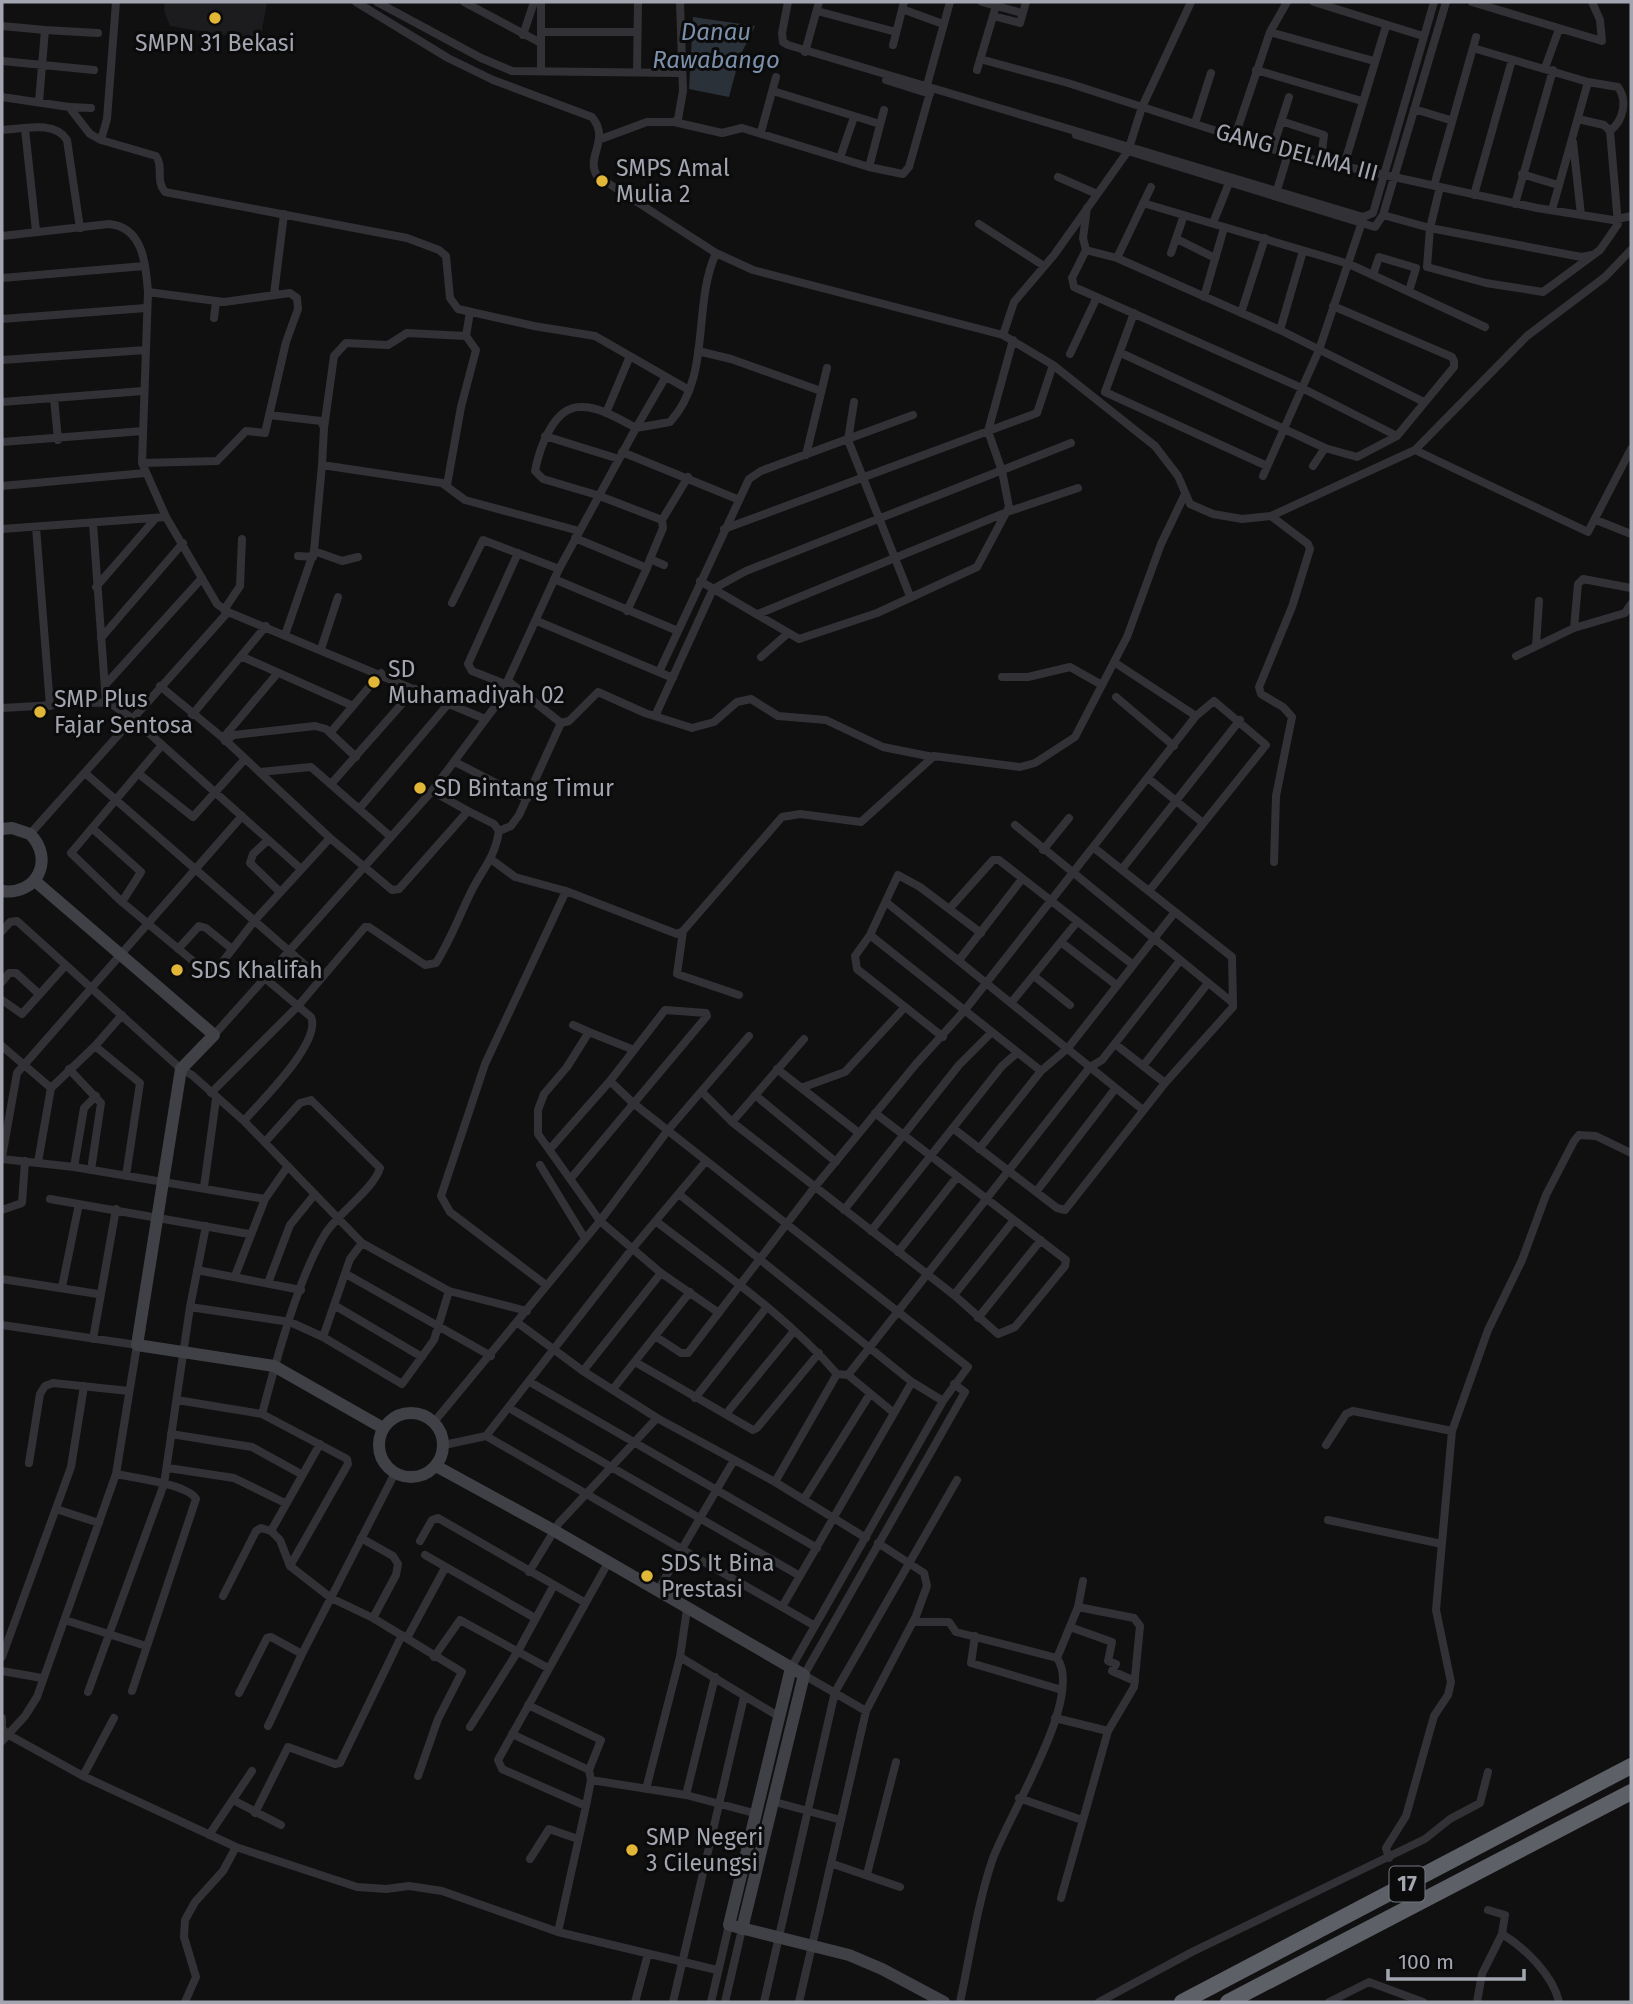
<svg xmlns="http://www.w3.org/2000/svg" width="1633" height="2004" font-family="'Fira Sans',sans-serif">
	<style>
		.built { fill: #1c1c1e }
		.water { fill: #2b3139 }
		.lines { fill: none; stroke-linecap: round; stroke-linejoin: round }
		.street { stroke: #323236; stroke-width: 8 }
		.secondary { stroke: #404146; stroke-width: 12 }
		.highway { stroke: #5e6067; stroke-width: 16 }
		.poi-dot { fill: #e2b738; stroke: #0b0b0c; stroke-width: 2.5 }
		.labels { text-anchor: middle; stroke-width: 6; stroke-linejoin: round; paint-order: stroke }
		.shield { fill: #0b0b0c; stroke: #757880; stroke-width: 2 }
		.shield-label { font-size: 21px; font-weight: bold; fill: #a3a6b1 }
		.poi-label { font-size: 23px; fill: #a3a6b1; stroke: #0b0b0c; text-anchor: start }
		.street-label { font-size: 23px; fill: #a3a6b1; stroke: #0b0b0c }
		.water-label { font-size: 24px; font-style: italic; fill: #7b90aa; stroke: #0b0b0c }
	</style>
	<rect width="100%" height="100%" fill="#101011"/>
	<!-- built -->
	<path class="built" d="M165 2H267L260 41 170 26 164 11Z"/>
	<!-- water -->
	<path class="water" d="M693 17 755 26 740 56 729 97 689 89Z"/>
	<g class="lines">
		<!-- street -->
		<path class="street" d="M116 2 107 119 101 140 156 156C164 167 155 180 165 192L407 238 439 250 446 256 450 298 458 309 534 326 595 336 689 390
			M356 2 448 58 493 80 592 117C611 140 585 156 597 176L716 253 753 270 1003 335 1053 365 1155 446 1178 476 1190 504 1213 514 1242 519 1271 516 1415 450 1588 532 1631 449
			M377 2 481 58 512 71 680 73
			M464 2 539 42
			M788 2 782 33 783 42 788 45 1363 217 1373 213 1434 2
			M982 2 1022 13
			M1314 2 1423 36
			M1472 2 1602 41 1600 20 1592 2
			M902 9 943 24
			M817 11 896 32
			M993 16 1020 23 1026 2
			M2 26 45 30 39 102
			M45 30 98 33
			M541 32H637
			M1270 32 1374 61
			M523 35 534 2
			M893 45 904 2
			M1473 48 1588 82 1618 87C1628 101 1623 121 1610 131
			M805 52 819 2
			M980 59 1068 83 1288 154 1537 208 1613 220 1631 216
			M2 61 94 70
			M1545 68 1559 29
			M977 70 996 6
			M1256 70 1362 101
			M541 72V2
			M637 72 638 2
			M886 80 930 94
			M927 85 950 2
			M773 91 880 124
			M2 97 69 107 90 134 101 140
			M70 107 91 108
			M1414 109 1450 120
			M1281 121 1324 135 1321 159
			M674 122 722 133 742 128 869 167 903 174 909 167 931 89
			M1195 123 1211 73
			M25 129 36 231
			M2 130C22 129 55 120 67 140L80 228
			M761 132 776 77
			M1076 135 1375 227 1383 215 1446 2
			M1235 136 1270 32 1287 2
			M601 139 647 122H674L678 119 683 91 680 2
			M1573 142 1581 215
			M1273 147 1289 97
			M840 158 854 117
			M1344 165 1386 26
			M869 167 884 110
			M1522 174 1558 185
			M1058 177 1097 194
			M1434 186 1476 37
			M1440 187 1430 228 1427 267 1486 283 1543 292 1600 250 1618 224 1610 131 1604 125 1578 119
			M1277 190 1288 154
			M1474 195 1512 60
			M1143 203 1349 264 1485 327
			M1515 204 1553 70
			M1552 210 1588 82
			M1383 215 1430 228 1581 257 1592 255
			M1213 223 1229 183
			M979 224 1044 266
			M2 236 109 224C143 227 146 264 148 292L142 463 166 517 217 604 228 612 485 719
			M1177 239 1215 258
			M1086 250 1083 238 1087 208
			M1171 253 1184 215
			M1117 258 1151 187
			M1373 275 1379 257 1416 268 1409 291
			M2 278 145 266
			M274 294 284 214
			M1204 297 1224 228
			M1134 313 1105 392 1267 466
			M1241 313 1265 238
			M214 318 216 302
			M2 319 146 308
			M1280 330 1303 251
			M1003 335 1014 302 1054 255 1128 151 1142 107 1191 2
			M698 351 731 359 821 391
			M1121 353 1325 448 1357 457 1397 436 1454 367V361L1452 357 1333 306
			M1070 354 1097 297
			M2 360 146 350
			M54 398 58 440
			M2 402 143 391
			M854 402 848 440 910 596
			M606 413 630 356
			M269 415 321 421 324 428 322 465
			M324 428 334 356 346 343 388 345 407 333 466 336
			M545 436 619 459
			M1397 436 1304 389 1074 287 1072 278 1086 250 1117 258 1280 330 1424 402
			M2 442 143 431
			M1415 450 1527 336 1605 277 1631 250
			M622 452 737 499
			M806 455 827 368
			M142 463 217 461 246 431 265 433 286 342 298 309 297 298 290 293 224 302 148 292
			M1313 466 1325 448
			M1263 476 1319 350 1361 225
			M447 485 461 407 476 350 466 336 470 312
			M2 486 145 473
			M1271 516 1308 544 1310 549 1292 607 1259 687 1261 694 1283 707 1292 717 1276 796 1274 862
			M662 520 688 477
			M1596 520 1631 534
			M93 523 106 703
			M36 527 50 706
			M2 529 166 517
			M724 529 1037 413 1053 365
			M575 538 647 568 650 559 664 565
			M314 551 342 561 358 557
			M298 556 313 557
			M650 559 663 528 662 520 597 495 543 479 535 471C539 450 553 407 580 407 599 406 619 419 636 428L665 378
			M554 579 678 631
			M700 581 799 639 877 613 977 567 1009 507 1002 471 988 431 1013 340
			M96 587 155 519
			M452 603 483 540 559 569
			M224 610 240 586 242 539
			M627 611 647 568
			M758 614 1007 512 1078 488
			M537 621 673 678
			M1574 628 1578 584 1583 579 1631 588
			M285 635 314 551 322 465 442 483 465 500 579 531
			M101 638 183 543
			M1536 646 1539 601
			M321 649 338 597
			M1516 656 1574 628 1625 613 1631 604
			M243 657 353 706
			M761 657 787 634
			M1114 662 1196 716
			M659 672 749 479 761 471 913 415
			M1002 677H1028L1070 667 1102 685
			M508 681 561 723
			M106 684 202 578
			M505 684 472 671 468 664 518 553
			M160 686 223 738 330 838 392 890 399 889 468 811 432 791
			M1116 697 1174 746
			M2 708 108 702 132 718 301 869
			M656 714 713 589 746 571 1071 443
			M192 715 266 626
			M330 733 381 673
			M223 738 276 675
			M225 741 234 735 315 726 326 729 356 757
			M162 745 71 853 122 902 205 971 217 969 255 920 330 838
			M455 762 527 799
			M260 772 311 767 391 837
			M85 773 320 978
			M139 774 193 817 244 760
			M1148 778 1203 823
			M331 784 415 689
			M359 809 449 703
			M468 811 494 824 499 831
			M92 828 141 872 122 902
			M499 831 511 826 519 815 561 723 569 721 598 692 645 713 692 728 714 722 737 702 751 699 778 716 826 720 883 747 933 757
			M30 834 228 612
			M268 840 253 854 250 863 280 892
			M1093 847 1232 957 1233 1003
			M1043 850 1069 818
			M492 860 515 877 566 891 677 934 683 931 782 817 800 814 861 822 934 756 1020 767 1035 763 1075 737 1127 637 1161 544 1185 494
			M1122 869 1240 720
			M886 902 1143 1110
			M950 908 993 860H999L1132 964
			M2 931 10 922 17 921 181 1069 192 1075 244 1121 362 1243 449 1291 527 1311
			M683 931 677 974 739 995
			M870 935 1041 1071
			M1061 942 1115 984
			M178 949 199 926 206 928 232 949
			M959 960 1022 879
			M1034 976 1070 1005
			M2 982 9 973H16L39 994
			M2 1000 22 1014 65 966
			M1011 1003 1077 922
			M573 1025 589 1032
			M214 1035 432 791 497 704 559 569 636 428 670 422C712 377 692 305 716 253
			M943 1037 857 969 855 956 870 935 898 875 920 887 981 933
			M1115 1044 1165 1083
			M2 1046 51 1088
			M95 1046 140 1083 126 1176
			M634 1050 589 1032 567 1067 544 1094 538 1110V1134L600 1221 661 1273 719 1313
			M1143 1066 1208 983
			M69 1069 101 1103 91 1170
			M777 1069 859 1133
			M610 1081 633 1103 968 1367 943 1401 791 1668
			M801 1088 845 1072 904 1008
			M702 1092 732 1122 954 1295 998 1334 1015 1327 1065 1266 1066 1260 875 1113
			M211 1093 298 1006 365 927H369L425 965 436 963C451 939 460 914 472 890 484 867 495 857 499 831
			M755 1095 836 1162
			M244 1121C261 1101 322 1042 311 1017L266 979
			M732 1122 804 1039
			M954 1129 1057 1208 1065 1210 1165 1083 1233 1007V1003L1015 825
			M550 1149 610 1081 665 1010 706 1013 707 1016 572 1177
			M979 1149 1041 1071 1068 1048 1175 912
			M2 1157 17 1073 242 816
			M2 1159 74 1167 265 1199
			M38 1162 51 1088 95 1046 122 1015
			M540 1165 584 1237
			M74 1167 84 1108 96 1096
			M204 1187 216 1099
			M1036 1192 1115 1089
			M680 1195 912 1382 943 1401
			M50 1199 249 1234
			M2 1210 22 1203 25 1161
			M844 1210 959 1065 991 1033
			M657 1222C719 1270 786 1315 837 1374L848 1375 894 1413
			M871 1231 1002 1066 1017 1053
			M898 1252 957 1177
			M197 1270 301 1290
			M346 1274 491 1356
			M235 1276 265 1199 288 1166
			M2 1279 98 1294
			M268 1283 290 1225 315 1194
			M546 1285 450 1212 441 1196 485 1064 566 891
			M62 1287 79 1204
			M954 1295 1014 1220
			M334 1305 422 1357
			M190 1307 290 1322 323 1337 402 1384 434 1340 449 1291
			M978 1318 1041 1240
			M518 1323 583 1371 657 1418 775 1482 866 1538
			M2 1325 137 1345 116 1474 37 1697 25 1716 2 1741
			M655 1336 681 1353H688L814 1188 916 1064 965 1010 1196 716 1214 701 1266 745 1149 891
			M323 1337 350 1259 362 1243
			M93 1339 116 1209
			M635 1362 753 1430 757 1428 819 1353
			M583 1371 661 1273
			M848 1375 1090 1067 1102 1060 1179 962
			M530 1382 817 1548
			M613 1389 690 1292
			M695 1398 766 1308
			M177 1400 262 1414 347 1459 348 1464 290 1566 331 1598 373 1618 462 1672 438 1719 418 1776
			M509 1408 800 1576
			M262 1414C276 1362 297 1280 325 1234 338 1213 374 1189 380 1168L311 1100 300 1103 265 1142
			M726 1414 794 1331
			M434 1422 600 1221 668 1130 749 1036
			M171 1434 252 1447 301 1474
			M486 1436 815 1626
			M444 1445 486 1436 632 1249 706 1161
			M1326 1445 1346 1414 1353 1411 1452 1431
			M29 1463 40 1394 45 1386 53 1383 129 1391
			M168 1468 234 1478 285 1503
			M116 1474C134 1478 188 1484 196 1499L132 1691
			M775 1482 837 1374
			M804 1499 870 1394
			M56 1509 99 1523
			M1328 1520 1442 1544
			M361 1538 393 1556 398 1564 396 1575 373 1618
			M420 1541 432 1520 438 1518 584 1602
			M425 1555 535 1618
			M290 1566 280 1540 271 1531 320 1444
			M529 1572 559 1523 657 1418
			M658 1590 734 1460
			M223 1596 256 1531 261 1528 271 1531
			M782 1607 912 1382
			M65 1620 146 1646
			M914 1622H949L956 1632 1057 1658
			M1070 1627 1112 1642 1108 1661 1116 1664 1112 1671 1135 1681
			M975 1636 971 1663 1062 1690
			M407 1638 445 1568
			M2 1657 71 1467 84 1386
			M434 1657 460 1620 548 1668
			M680 1657 778 1716
			M2 1671 42 1678
			M88 1692 164 1484 190 1307 206 1226
			M239 1693 267 1638 271 1637 302 1654 395 1473
			M528 1705 601 1740 589 1770 591 1780 586 1806 558 1932
			M866 1711 804 1675 965 1392 954 1384
			M2 1718V1728L7 1734 83 1776 236 1847 357 1887 386 1889 409 1886 442 1891 558 1932 717 1970
			M1055 1718 1108 1731
			M268 1726 302 1654
			M470 1727 518 1651 554 1585
			M512 1734 589 1770
			M83 1776 114 1718
			M591 1780 686 1795 754 1813
			M646 1789 680 1657 687 1609
			M686 1795 715 1677
			M1019 1798 1082 1820
			M233 1800 281 1825
			M775 1802 841 1820
			M586 1806 502 1769 498 1760 609 1561
			M255 1813 288 1747 335 1764 340 1763 402 1635
			M209 1835 252 1771
			M1389 1858 1386 1848 1406 1816 1434 1716 1448 1695 1451 1682 1436 1610 1452 1431 1488 1330 1522 1260 1546 1195 1574 1141 1579 1135 1596 1136 1631 1153
			M530 1859 549 1829 578 1839
			M833 1864 900 1887
			M867 1874 896 1762
			M1061 1898 1108 1731 1134 1687 1140 1626 1134 1618 1078 1607
			M1488 1910 1505 1915 1502 1934C1525 1948 1553 1975 1559 2002
			M185 2002 196 1977 184 1937 185 1920 195 1902 223 1871 236 1847
			M635 2002 648 1954
			M673 2002 744 1697
			M711 2002 729 1925
			M725 2002 742 1929
			M764 2002 835 1692 957 1480
			M799 2002 866 1711 916 1616 927 1586 924 1573 878 1543
			M960 2002C970 1956 977 1906 992 1861 1007 1817 1085 1697 1057 1658L1078 1607 1083 1581
			M1099 2002 1192 1952 1425 1839 1450 1819 1480 1803 1488 1772
			M1329 2002 1369 1982 1423 2002
			M1477 2002 1482 1974 1502 1934"/>
		<!-- secondary -->
		<path class="secondary" d="M2 829 12 828 30 834C55 859 37 896 2 891
			M35 881 214 1035 181 1069 137 1345 274 1366 383 1428
			M379 1445a32 32 0 1 1 64 0a32 32 0 1 1-64 0Z
			M436 1466 553 1530 804 1675 742 1929
			M791 1668 729 1925 849 1955 882 1969 944 2002"/>
		<!-- highway -->
		<path class="highway" d="M1182 2002 1631 1766
			M1228 2002 1631 1792"/>
	</g>
	<!-- markers -->
	<g class="poi-dot">
		<circle cx="215" cy="18" r="7"/>
		<circle cx="602" cy="181" r="7"/>
		<circle cx="374" cy="682" r="7"/>
		<circle cx="40" cy="712" r="7"/>
		<circle cx="420" cy="788" r="7"/>
		<circle cx="177" cy="970" r="7"/>
		<circle cx="647" cy="1576" r="7"/>
		<circle cx="632" cy="1850" r="7"/>
	</g>
	<g class="labels">
		<!-- shield labels -->
		<rect class="shield" x="1389.5" y="1866.5" width="35" height="35" rx="5"/>
		<g class="shield-label">
			<text x="1407" y="1891">17</text>
		</g>
		<!-- poi labels -->
		<g class="poi-label">
			<text x="215" y="51" text-anchor="middle">SMPN 31 Bekasi</text>
			<text x="616" y="176">SMPS Amal<tspan x="616" dy="26">Mulia 2</tspan></text>
			<text x="388" y="677">SD<tspan x="388" dy="26">Muhamadiyah 02</tspan></text>
			<text x="54" y="707">SMP Plus<tspan x="54" dy="26">Fajar Sentosa</tspan></text>
			<text x="434" y="796">SD Bintang Timur</text>
			<text x="191" y="978">SDS Khalifah</text>
			<text x="661" y="1571">SDS It Bina<tspan x="661" dy="26">Prestasi</tspan></text>
			<text x="646" y="1845">SMP Negeri<tspan x="646" dy="26">3 Cileungsi</tspan></text>
		</g>
		<!-- street labels -->
		<g class="street-label">
			<text transform="translate(1297 152) rotate(15)" y="8">GANG DELIMA III</text>
		</g>
		<!-- water labels -->
		<g class="water-label">
			<text x="716" y="40">Danau<tspan x="716" dy="28">Rawabango</tspan></text>
		</g>
	</g>
	<!-- border -->
	<rect width="1633" height="2004" fill="none" stroke="#a3a6b1" stroke-width="7"/>
	<!-- scale -->
	<path d="M1388 1969v10h136v-10" fill="none" stroke="#a3a6b1" stroke-width="3.5"/>
	<text x="1398" y="1969" font-size="21" fill="#a3a6b1" stroke="#0b0b0c" stroke-width="5" paint-order="stroke">100 m</text>
</svg>
